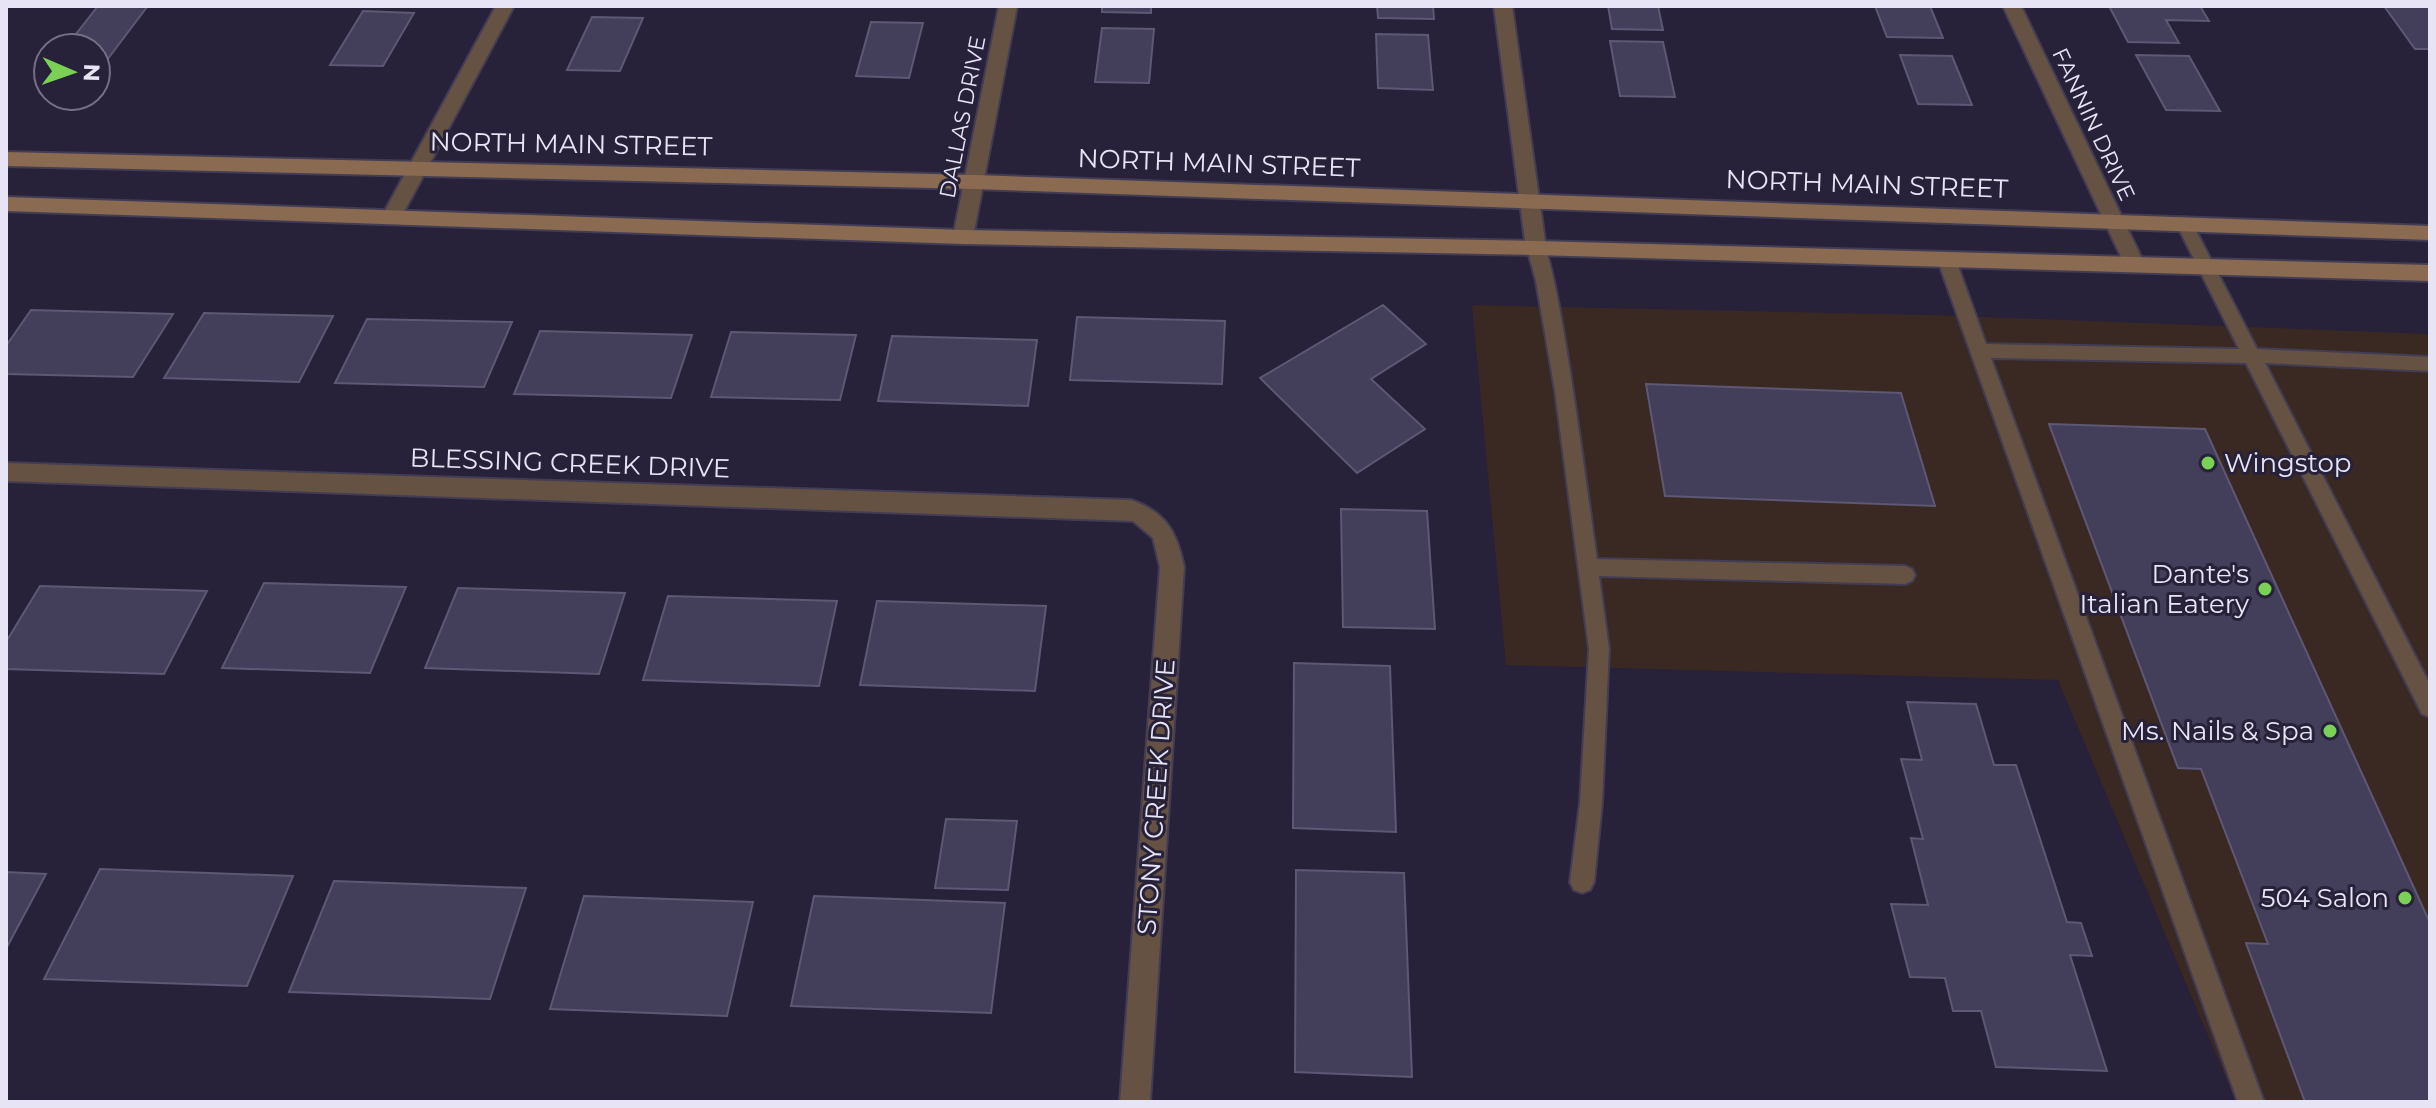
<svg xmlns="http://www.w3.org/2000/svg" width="2436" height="1108" font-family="Montserrat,sans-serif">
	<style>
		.commercial { fill: #3a2822 }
		.building { fill: #433e59; stroke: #5d5874; stroke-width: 2 }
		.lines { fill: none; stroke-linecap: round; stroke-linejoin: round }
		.lane-casing { stroke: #423c54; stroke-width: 4 }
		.street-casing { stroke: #423c54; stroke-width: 4 }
		.secondary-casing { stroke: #423c54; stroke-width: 4 }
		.lane { fill: #665243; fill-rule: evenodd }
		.street { fill: #665243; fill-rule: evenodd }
		.secondary { fill: #8a6b51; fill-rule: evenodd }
		.poi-dot { fill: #7bd155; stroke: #27213a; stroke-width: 3 }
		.labels { text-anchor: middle; stroke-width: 6; stroke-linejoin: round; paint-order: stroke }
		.far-street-label { font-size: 22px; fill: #e7e5f5; stroke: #27213a }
		.street-label { font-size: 26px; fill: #e7e5f5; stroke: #27213a }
		.poi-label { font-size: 26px; fill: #e7e5f5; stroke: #27213a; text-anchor: end }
	</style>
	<rect width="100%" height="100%" fill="#27213a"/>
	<!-- commercial -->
	<path class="commercial" d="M1472 305 1931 315 2430 334V1102H2236L2058 680 1506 665Z"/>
	<!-- building -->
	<path class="building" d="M98 6 147 7 107 60 96 59V48H65Z
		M1102 6H1151V13L1102 12Z
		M1377 6H1433L1434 19 1378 18Z
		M1608 6H1658L1663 30 1612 29Z
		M1875 6H1930L1943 38 1887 37Z
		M2109 6H2200L2209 21 2166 20 2179 43 2128 42Z
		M2384 6H2430V49H2415Z
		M363 11 414 13 383 66 330 65Z
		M592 17 643 18 620 71 567 70Z
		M871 22 923 23 909 78 856 76Z
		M1102 28 1154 29 1149 83 1095 82Z
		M1376 34 1428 35 1433 90 1378 88Z
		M1610 41 1663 42 1675 97 1620 96Z
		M1900 55 1952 56 1972 105 1918 104Z
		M2136 55 2189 56 2220 111 2166 110Z
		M1383 305 1426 344 1371 379 1425 429 1357 473 1260 378Z
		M31 310 173 314 133 377 6 374V346Z
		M204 313 333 316 299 382 164 378Z
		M1077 317 1225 321 1222 384 1070 380Z
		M367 319 512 322 484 387 335 383Z
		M540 331 692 335 671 398 514 394Z
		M731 332 856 335 840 400 711 397Z
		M892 336 1037 340 1028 406 878 401Z
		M1646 384 1901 393 1935 506 1665 496Z
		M2049 424 2205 429 2430 923V1102H2305L2246 943 2268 944 2201 769 2178 768Z
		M1341 509 1427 511 1435 629 1343 627Z
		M264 583 406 587 370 673 222 668Z
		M40 586 207 591 164 674 6 669V642Z
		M458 588 625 593 599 674 425 668Z
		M668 596 837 601 819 686 643 680Z
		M877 601 1046 606 1035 691 860 685Z
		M1294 663 1390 666 1396 832 1293 828Z
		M1907 702 1976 704 1994 765H2016L2067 922 2081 923 2092 956 2070 955 2107 1071 1996 1067 1981 1011H1953L1945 978 1910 977 1891 904 1928 905 1911 838 1923 839 1901 759 1922 760Z
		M946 819 1017 821 1008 890 935 888Z
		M100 869 293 876 247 986 44 979Z
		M1296 870 1404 873 1412 1077 1295 1072Z
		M6 872 46 874 6 949Z
		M334 881 526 888 490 999 289 992Z
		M584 896 753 902 727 1016 550 1009Z
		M814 896 1005 903 991 1013 791 1006Z"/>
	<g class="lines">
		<!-- lane casing -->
		<g class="lane-casing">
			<path id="lane" d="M2184 217 2192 223 2257 349 2430 357V371L2265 363 2430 685V717L2422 714 2246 363 1991 358 2264 1102H2238L1937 258 1946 252 1955 258 1986 344 2239 349 2176 223Z
				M1536 242C1538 242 1540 242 1542 244 1558 256 1591 521 1597 559L1905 566 1912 569 1915 575 1912 581 1905 584 1599 576 1609 649 1602 803 1594 882 1590 890 1582 893 1574 890 1570 882 1580 803 1589 649 1555 391 1536 281 1527 248Z"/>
		</g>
		<!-- street casing -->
		<g class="street-casing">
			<path id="street" d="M496 6H514L398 223H384L381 218Z
				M999 6H1017L973 237 970 242H956L953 237Z
				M1494 6H1512L1546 248 1543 253H1529L1526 248Z
				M2003 6H2021L2144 263 2141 268H2127L2124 263Z
				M6 463 1131 500C1166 512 1177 532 1184 567L1150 1102H1120L1160 567 1153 538 1133 521 6 481Z"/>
		</g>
		<!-- secondary casing -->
		<g class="secondary-casing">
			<path id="secondary" d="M6 152 975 175 2430 226V240L975 189 6 166Z
				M6 197 963 230 1536 241 2430 265V281L1536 255 963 244 6 211Z"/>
		</g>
		<!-- lane -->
		<use href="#lane" class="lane"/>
		<!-- street -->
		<use href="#street" class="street"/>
		<!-- secondary -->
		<use href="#secondary" class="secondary"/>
	</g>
	<!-- markers -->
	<g class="poi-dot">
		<circle cx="2208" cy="463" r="8"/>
		<circle cx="2265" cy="589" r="8"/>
		<circle cx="2330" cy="731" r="8"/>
		<circle cx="2405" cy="898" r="8"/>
	</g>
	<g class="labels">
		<!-- far-street labels -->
		<g class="far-street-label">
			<text transform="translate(962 117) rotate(-79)" y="8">DALLAS DRIVE</text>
			<text transform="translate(2094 124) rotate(65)" y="8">FANNIN DRIVE</text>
		</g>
		<!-- street labels -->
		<g class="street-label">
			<text transform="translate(571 144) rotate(1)" y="9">NORTH MAIN STREET</text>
			<text transform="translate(1219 163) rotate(2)" y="9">NORTH MAIN STREET</text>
			<text transform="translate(1867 184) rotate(2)" y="9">NORTH MAIN STREET</text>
			<text transform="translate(570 463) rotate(2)" y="9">BLESSING CREEK DRIVE</text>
			<text transform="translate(1156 797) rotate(-86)" y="9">STONY CREEK DRIVE</text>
		</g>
		<!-- poi labels -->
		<g class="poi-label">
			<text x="2224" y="472" text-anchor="start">Wingstop</text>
			<text x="2249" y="583">Dante's<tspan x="2249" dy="30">Italian Eatery</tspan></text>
			<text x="2314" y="740">Ms. Nails &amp; Spa</text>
			<text x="2389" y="907">504 Salon</text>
		</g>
	</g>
	<!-- border -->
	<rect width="2436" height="1108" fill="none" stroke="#e7e5f5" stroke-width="16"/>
	<!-- north arrow -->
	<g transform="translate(72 72) rotate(92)"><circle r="38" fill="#27213a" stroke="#746f85" stroke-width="2"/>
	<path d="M0-6L14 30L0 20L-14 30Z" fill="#7bd155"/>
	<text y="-12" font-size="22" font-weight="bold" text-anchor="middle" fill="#e7e5f5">N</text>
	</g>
</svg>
